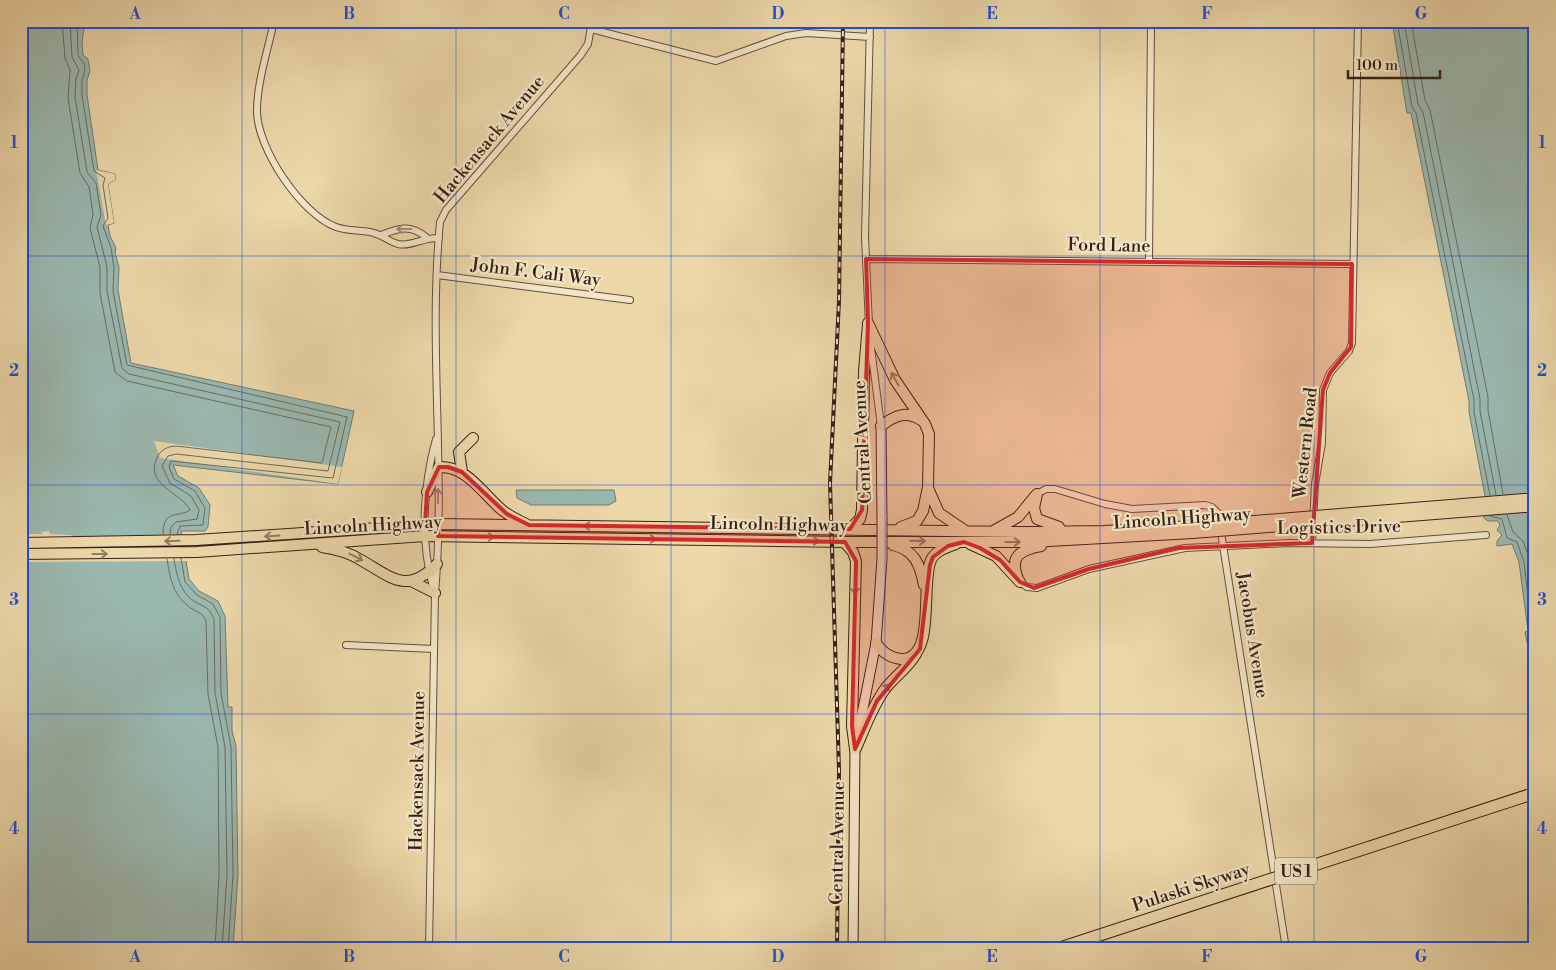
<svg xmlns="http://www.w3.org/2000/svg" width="1556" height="970" font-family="'Libre Bodoni',serif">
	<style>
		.water { fill: #9ab8af; stroke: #727b72 }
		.pier { fill: #ecd7a9 }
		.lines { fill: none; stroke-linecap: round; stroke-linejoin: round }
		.shore { stroke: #686c62; stroke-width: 1 }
		.minor-casing { stroke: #644e3b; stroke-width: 8 }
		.secondary-casing { stroke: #362016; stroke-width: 11 }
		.trunk-casing { stroke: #362016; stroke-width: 12 }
		.minor { stroke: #f3e5c7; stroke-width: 6 }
		.secondary { stroke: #f3e5c7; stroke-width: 9 }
		.trunk { stroke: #ecd7a9; stroke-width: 10 }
		.rail-casing { stroke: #362016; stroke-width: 4 }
		.rail { stroke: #f3e5c7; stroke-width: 2; stroke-dasharray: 5.5; stroke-linecap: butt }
		.secondary-bridge-casing { stroke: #362016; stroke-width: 11; stroke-linecap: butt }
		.trunk-bridge-casing { stroke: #362016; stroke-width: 12; stroke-linecap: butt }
		.motorway-bridge-casing { stroke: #362016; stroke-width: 13; stroke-linecap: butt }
		.secondary-bridge { stroke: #f3e5c7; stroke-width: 9 }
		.trunk-bridge { stroke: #ecd7a9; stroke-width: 10 }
		.motorway-bridge { stroke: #ecd7a9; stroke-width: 11 }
		.oneway { stroke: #9e8c77 }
		.oneway2 { stroke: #917c60 }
		.marked { fill: #d62828; fill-opacity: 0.2; stroke: #d62828; stroke-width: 4; stroke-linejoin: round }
		.grid { fill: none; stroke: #1d4ed8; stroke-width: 1; stroke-opacity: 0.55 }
		.labels { text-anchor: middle; stroke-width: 4.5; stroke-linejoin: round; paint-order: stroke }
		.shield { fill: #f3e5c7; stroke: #6f5b4b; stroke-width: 1 }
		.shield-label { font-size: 16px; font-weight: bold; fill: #362016 }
		.street-label { font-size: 18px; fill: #362016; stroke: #f3e5c7 }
		.neatline { fill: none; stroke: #1d4ed8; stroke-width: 2 }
		.grid-label { font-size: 16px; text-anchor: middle; font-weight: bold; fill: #1d4ed8 }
	</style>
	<rect width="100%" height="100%" fill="#ecd7a9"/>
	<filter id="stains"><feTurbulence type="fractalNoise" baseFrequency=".004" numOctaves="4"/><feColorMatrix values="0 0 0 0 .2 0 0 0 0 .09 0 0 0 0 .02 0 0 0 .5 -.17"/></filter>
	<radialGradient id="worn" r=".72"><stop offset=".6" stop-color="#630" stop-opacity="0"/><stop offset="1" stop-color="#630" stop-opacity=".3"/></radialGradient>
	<!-- water -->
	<path class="water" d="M21 21H82L80 27 84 28 82 42 83 55 88 59 90 71 87 80V95L98 170 115 174V180L108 184 114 223 108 225 110 236 116 248 115 253 119 267 118 290 131 363 354 411 338 484 173 465 178 476 199 488 210 505 208 527 205 531H181L189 579 199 591 218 601 225 616 228 707H232V731L236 746 238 875 233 949H21Z
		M1392 21H1535V683L1525 632 1528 631 1519 562 1512 544 1497 546V541L1502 535 1497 530 1500 525 1498 521H1488L1484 518 1485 496 1469 412V401L1411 113H1407Z
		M516 490H614L616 501 609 505H531L517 498Z"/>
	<!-- pier -->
	<path class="pier" d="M96 170 115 174V180L108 184 114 223 106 225Z
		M154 441 342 467 338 484 160 458Z
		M49 531 50 534 71 535 74 537 184 534 189 561 21 562V534H42V532Z"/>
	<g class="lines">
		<!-- shore -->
		<path class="shore" d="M62 21 65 58 70 70 68 98 80 173 89 187 93 214 90 228 100 267V293L115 372 127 381 331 427 322 463 176 446C168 446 160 450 157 458 144 485 182 493 190 510 180 518 163 508 163 534
			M70 21 72 57 79 70 76 79 75 97 87 172 96 183 101 215 97 227 107 267V291L122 368 129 374 340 422 328 471 176 454 168 456 162 466 170 483 191 496 199 510 197 519 176 522 171 527 170 534
			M77 21 78 56 84 63 85 70 82 80V95L94 171 105 178 103 185 108 218 103 226 111 248 114 267 113 291 127 365 347 417 333 478 171 461 169 467 174 479 195 491 205 508 203 525 180 526 177 534
			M1397 21 1412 107 1416 113 1474 400V412L1490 496
			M1404 21 1418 104 1423 112 1480 399V411L1496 495
			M1411 21 1425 100 1430 110 1488 397V410L1503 494
			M1507 515 1513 532 1523 541 1530 560 1535 590
			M1490 516 1502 519 1507 538 1517 542 1524 562 1535 656
			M181 558 185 582 197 595 213 604 220 617 221 693 231 747 233 875 228 949
			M167 559C170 577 172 593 188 606 195 612 202 611 206 621L208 694 218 747 219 875 215 949
			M174 559C177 575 179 591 194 601 204 607 209 607 214 619L215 693 225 747 227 875 222 949"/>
		<!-- minor casing -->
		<g class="minor-casing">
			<path id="minor" d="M274 21C268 50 257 82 257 111 257 148 301 214 336 227 349 232 361 229 374 233 382 235 390 242 398 244 412 247 423 237 439 238
				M591 29 716 61 786 36 806 33 870 37
				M381 235C399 228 410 224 426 237
				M866 259 1352 264
				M1149 261 1151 21
				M437 275 630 300
				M869 325 865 237 870 21
				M870 340 881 426
				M1037 494 1046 489H1055L1105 504 1132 509 1205 505 1212 507 1218 513 1286 949
				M1312 543 1315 484 1322 443 1323 390 1330 373 1349 351 1352 343 1358 21
				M1020 582 1027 587 1037 588 1089 569 1185 548 1290 543 1370 544 1486 535
				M433 587C420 540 423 486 436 439
				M346 645 434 649
				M429 949 435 593C446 470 428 346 440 222L446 210 580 56 588 44 592 21"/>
		</g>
		<!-- secondary casing -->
		<g class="secondary-casing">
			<path id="secondary" d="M881 426 882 518
				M853 949 855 749 876 643 882 559"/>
		</g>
		<!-- trunk casing -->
		<g class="trunk-casing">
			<path id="trunk" d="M868 323 895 380 925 424 929 434 928 487 923 511 917 521 901 527
				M881 426C894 416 906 410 921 420
				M462 472 459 452 473 438
				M928 488 939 513 964 530
				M427 492 439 467C467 466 482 493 502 510 509 516 518 520 526 524
				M1037 494 1034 508 1037 519 1059 527
				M1524 499H1535
				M1524 507H1535
				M850 529 860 519 862 510 864 371 868 324
				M995 530 1018 517 1036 495
				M844 542 853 552 856 561 852 726 855 749
				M21 543 196 540 438 524 1025 532 1104 531 1192 526
				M970 544 996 556 1020 582
				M893 545C915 550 920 565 924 585
				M322 547C335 549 348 552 359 559 390 576 406 596 437 564
				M21 554 197 552 425 536 844 542H1031L1193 533
				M1018 579C1009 556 1020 550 1041 546
				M411 581 435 593
				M876 643C882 652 890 658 901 659 937 660 920 586 931 560 935 551 947 547 956 544
				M856 748C865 728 872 707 885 689 895 676 908 668 916 654"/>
		</g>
		<!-- minor -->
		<use href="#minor" class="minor"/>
		<!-- secondary -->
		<use href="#secondary" class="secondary"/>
		<!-- trunk -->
		<use href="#trunk" class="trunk"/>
		<!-- rail casing -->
		<g class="rail-casing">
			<path id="rail" d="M837 949 839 770 830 483 839 301 843 21"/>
		</g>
		<!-- rail -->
		<use href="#rail" class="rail"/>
		<!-- secondary-bridge casing -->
		<g class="secondary-bridge-casing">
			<path id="secondary-bridge" d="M882 559V518"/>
		</g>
		<!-- trunk-bridge casing -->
		<g class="trunk-bridge-casing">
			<path id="trunk-bridge" d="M1192 526 1524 499
				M1193 533 1524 507"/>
		</g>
		<!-- motorway-bridge casing -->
		<g class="motorway-bridge-casing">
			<path id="motorway-bridge" d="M1057 949 1535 793"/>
		</g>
		<!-- secondary-bridge -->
		<use href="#secondary-bridge" class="secondary-bridge"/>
		<!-- trunk-bridge -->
		<use href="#trunk-bridge" class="trunk-bridge"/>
		<!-- motorway-bridge -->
		<use href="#motorway-bridge" class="motorway-bridge"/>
	</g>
	<!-- one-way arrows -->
	<defs><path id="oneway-shaft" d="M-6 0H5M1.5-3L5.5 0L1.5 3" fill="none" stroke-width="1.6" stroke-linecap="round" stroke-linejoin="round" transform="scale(1.25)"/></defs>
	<g class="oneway">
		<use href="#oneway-shaft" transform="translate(404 229) rotate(180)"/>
		<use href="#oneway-shaft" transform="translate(438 496) rotate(-89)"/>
	</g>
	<g class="oneway2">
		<use href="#oneway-shaft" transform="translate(895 379) rotate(-119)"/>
		<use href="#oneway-shaft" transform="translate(591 526) rotate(-179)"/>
		<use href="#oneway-shaft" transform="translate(272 536) rotate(176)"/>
		<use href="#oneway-shaft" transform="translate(487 537) rotate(1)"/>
		<use href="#oneway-shaft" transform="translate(649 539) rotate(1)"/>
		<use href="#oneway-shaft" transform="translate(172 541) rotate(178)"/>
		<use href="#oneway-shaft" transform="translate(812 541) rotate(1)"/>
		<use href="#oneway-shaft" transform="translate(918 541) rotate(1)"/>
		<use href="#oneway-shaft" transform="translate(1013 542)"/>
		<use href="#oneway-shaft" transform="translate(100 554)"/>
		<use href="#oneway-shaft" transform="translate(356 557) rotate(27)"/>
		<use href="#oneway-shaft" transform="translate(855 587) rotate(91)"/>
		<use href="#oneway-shaft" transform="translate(885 690) rotate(-53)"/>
	</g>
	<!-- marked area -->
	<path class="marked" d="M866 259 1352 264 1351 347 1330 373 1323 390 1312 543 1179 548 1089 569 1034 588 1020 582 1000 560 980 548 964 542 948 546 933 557 930 565 920 649 877 701 855 749 852 726 856 561 845 542 438 536V524H425L427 492 439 467H448L462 472 507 514 529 525 850 529 862 510 868 323Z"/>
	<!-- grid -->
	<path class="grid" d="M242 21V949M456 21V949M671 21V949M885 21V949M1100 21V949M1314 21V949M21 256H1535M21 485H1535M21 714H1535"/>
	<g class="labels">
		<!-- shield labels -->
		<rect class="shield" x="1275" y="857.5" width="42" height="27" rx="4"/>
		<g class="shield-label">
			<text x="1296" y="877">US 1</text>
		</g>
		<!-- street labels -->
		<g class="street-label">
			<text transform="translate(489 139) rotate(-50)" y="6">Hackensack Avenue</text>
			<text transform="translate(1109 245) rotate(1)" y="6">Ford Lane</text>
			<text transform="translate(536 272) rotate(7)" y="6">John F. Cali Way</text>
			<text transform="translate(862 442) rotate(-93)" y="6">Central Avenue</text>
			<text transform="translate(1305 443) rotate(-84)" y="6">Western Road</text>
			<text transform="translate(1182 518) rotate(-4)" y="6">Lincoln Highway</text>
			<text transform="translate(779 524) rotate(1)" y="6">Lincoln Highway</text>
			<text transform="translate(373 525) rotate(-3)" y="6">Lincoln Highway</text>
			<text transform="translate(1339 527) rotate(-1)" y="6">Logistics Drive</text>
			<text transform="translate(1253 635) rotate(81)" y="6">Jacobus Avenue</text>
			<text transform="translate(417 771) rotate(-89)" y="6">Hackensack Avenue</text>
			<text transform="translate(837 843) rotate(-89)" y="6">Central Avenue</text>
			<text transform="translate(1191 887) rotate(-18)" y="6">Pulaski Skyway</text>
		</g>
	</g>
	<!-- margin -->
	<rect width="1556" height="970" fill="none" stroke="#ecd7a9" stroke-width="55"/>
	<!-- scale -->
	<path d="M1348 70v8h92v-8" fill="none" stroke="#362016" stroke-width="2.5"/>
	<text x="1356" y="70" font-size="15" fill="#362016" stroke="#f3e5c7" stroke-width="4" paint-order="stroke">100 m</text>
	<rect x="28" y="28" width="1500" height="914" class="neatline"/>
	<g class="grid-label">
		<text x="135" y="19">A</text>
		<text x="349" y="19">B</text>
		<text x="564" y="19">C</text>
		<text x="778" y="19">D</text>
		<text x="992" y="19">E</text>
		<text x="1207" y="19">F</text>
		<text x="1421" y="19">G</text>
		<text x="14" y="148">1</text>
		<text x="1542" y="148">1</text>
		<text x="14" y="376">2</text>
		<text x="1542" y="376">2</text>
		<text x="14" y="605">3</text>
		<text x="1542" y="605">3</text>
		<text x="14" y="834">4</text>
		<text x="1542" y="834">4</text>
		<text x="135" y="962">A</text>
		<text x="349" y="962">B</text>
		<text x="564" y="962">C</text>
		<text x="778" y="962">D</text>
		<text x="992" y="962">E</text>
		<text x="1207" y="962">F</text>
		<text x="1421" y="962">G</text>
	</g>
	<rect width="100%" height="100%" filter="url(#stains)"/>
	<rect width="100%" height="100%" fill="url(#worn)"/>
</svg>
